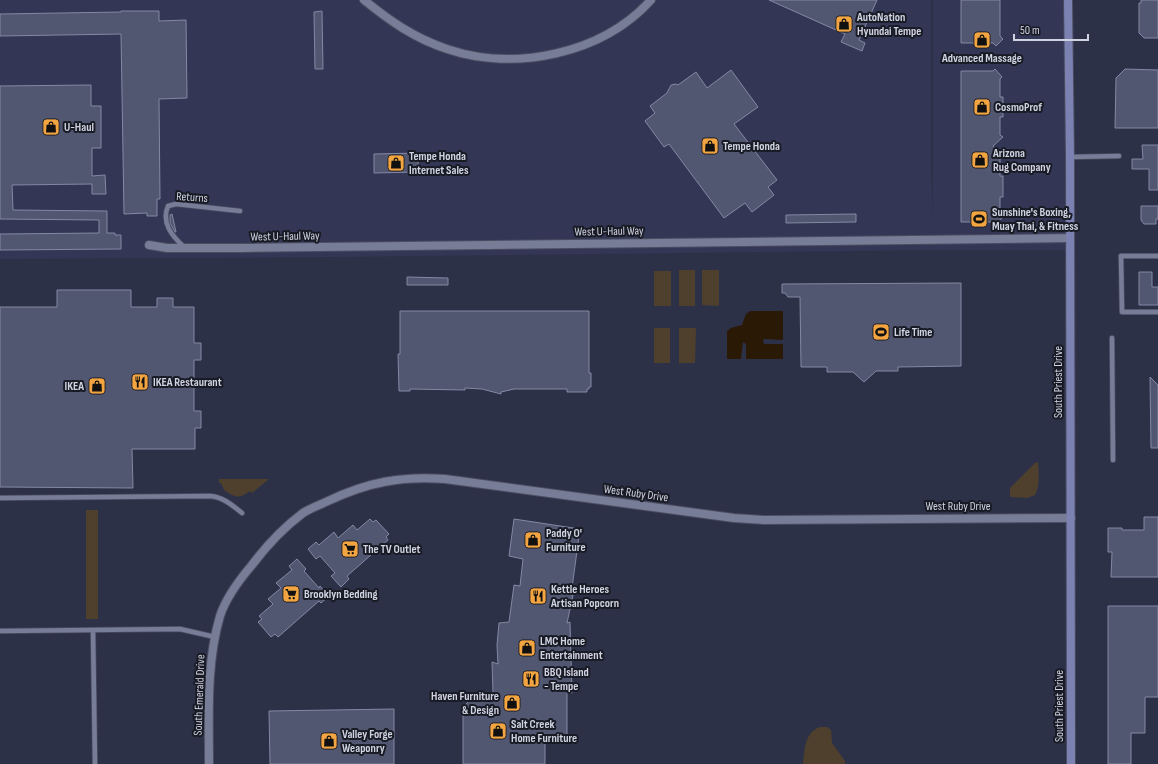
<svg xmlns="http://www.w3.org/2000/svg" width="1158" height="764" font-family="'Sofia Sans Condensed',sans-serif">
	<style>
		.built { fill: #333755 }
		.green { fill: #4f402e }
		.water { fill: #2a1905 }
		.building { fill: #525771; stroke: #8388a4 }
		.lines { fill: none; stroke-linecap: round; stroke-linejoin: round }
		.service-casing { stroke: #4a4c60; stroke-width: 6 }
		.minor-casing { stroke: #4a4c60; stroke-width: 10 }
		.tertiary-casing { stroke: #4a4c60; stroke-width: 10 }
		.secondary-casing { stroke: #4a4c60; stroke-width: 10 }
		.service { stroke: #777c97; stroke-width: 4.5 }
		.minor { stroke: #777c97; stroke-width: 8 }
		.tertiary { stroke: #777c97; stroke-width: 8 }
		.secondary { stroke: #7b82b2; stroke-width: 8 }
		.labels { text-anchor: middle; stroke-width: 4; stroke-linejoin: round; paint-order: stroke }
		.poi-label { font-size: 12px; font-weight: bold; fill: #d0d3e2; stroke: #181a24; text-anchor: start }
		.street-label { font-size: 12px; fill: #d0d3e2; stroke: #181a24 }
	</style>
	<rect width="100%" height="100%" fill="#2d3148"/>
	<!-- built -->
	<path class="built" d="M0 0H931V164L933 219V0H1068L1070 250H933L334 257 0 259Z"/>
	<!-- green -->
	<path class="green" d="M695 270V306H679V270Z
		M702 270H719V306L702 305Z
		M654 271H671V306H654Z
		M654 328H670V363H654Z
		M679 328H696L695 363H679Z
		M1038 462C1039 473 1040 486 1035 495L1027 498 1011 497 1010 496V488L1035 463Z
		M219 479H269L252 493 250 491C239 499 235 498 224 490L221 483H219Z
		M86 510H98V619H86Z
		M820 727H827L831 730 832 743 845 761V764H803C805 749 804 733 820 727Z"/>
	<!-- water -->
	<path class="water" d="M750 311H783V340L764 339 763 341 764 344H783V359H746V344L743 342 741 359H727V331L731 328 742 325 746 314Z"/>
	<!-- building -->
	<path class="building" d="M769 0H877L859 40 865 43 862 51 841 42 845 34Z
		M961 0H1000V36L1003 39 996 46 993 43H961Z
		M1141 0H1158V38H1144L1139 33V3H1141Z
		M121 11H159V21L186 20 187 98 159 99 160 199H157V216H147V213L124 214 121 34 0 36V14L121 12Z
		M322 11 323 69H315L314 12Z
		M995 69 1002 77 1000 79V97H1003V117H1000V135L1003 137 993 146 1003 157 1000 159V176H1003V197H1000V214L1003 217 996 224 994 222H961V71H993Z
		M1125 69 1158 70V128H1115L1116 78Z
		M731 70 758 107 734 124 777 180 768 187 774 195 752 212 745 203 724 218 669 144 664 147 645 121 655 113 650 106 667 93 671 85 676 84 678 85 696 72 707 88Z
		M91 85V106H101V148H92V176L105 175 106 194H92V184L12 185 13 210 107 211V233H115V235H121V249L0 250V234L99 233V220L0 219V86Z
		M1142 145H1158V190H1149V169H1132V159H1143Z
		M418 153V172L374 173V154Z
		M1141 206H1158V219H1156V224H1144L1141 220Z
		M172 214 176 232H175L170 223V215Z
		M856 214V222L786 223V215Z
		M1139 272H1152V287H1158V305H1139Z
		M407 277 448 278V285H407Z
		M961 283V366L898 367V371H876L864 382 853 372H827V367H801L800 297H788L785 293H782V284Z
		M57 290H131V307H157V298H173V307H194V343H201V360H194V411H201V428H195V449H132L133 488 0 487V307H57Z
		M400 311H589V373H591V387H589V389H587V392H567V389H514L501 392V394L482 389 465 388V390L410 389V391H399L398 354H400Z
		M1150 377 1158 385V448H1151Z
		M1144 517H1158V577H1111L1112 552H1108V528H1122V530H1144Z
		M370 519 373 522 376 520 389 534 386 537 388 540 347 576 349 579 341 587 331 576 335 573 320 556 316 559 308 549 316 542 319 545 334 532 338 538 353 525 357 530Z
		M514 519 580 529 571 595H573L567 623 570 622 572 693H567V735H545V764H463V707L477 693H493L492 662 498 664 497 645 499 623 509 622 514 585 520 586 523 559 509 556Z
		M297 559 306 569 304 571 319 588 320 586 329 596 321 603 319 601 278 637 275 634 271 637 258 622 262 619 259 616 273 604 268 599 281 588 276 583 292 570 289 566Z
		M1108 606H1158V697H1145V733H1131V764H1108Z
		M394 709V764H270L269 711Z"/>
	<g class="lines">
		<!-- service casing -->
		<g class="service-casing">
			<path id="service" d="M1070 157 1119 156
				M184 247C172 236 161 223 168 206L176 204 240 211
				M1158 256H1121L1122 312H1158
				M1112 338 1113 460
				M0 498 210 496C223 497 232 505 242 513
				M93 630 95 764
				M0 631 180 629 215 637"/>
		</g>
		<!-- minor casing -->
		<g class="minor-casing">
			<path id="minor" d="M364 0C390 21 414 38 447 49 515 72 602 54 651 0
				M149 245 167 248H242L1070 238"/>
		</g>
		<!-- tertiary casing -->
		<g class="tertiary-casing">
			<path id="tertiary" d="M209 764C209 714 206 664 220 616 226 598 240 579 252 565 267 545 283 528 303 513 311 508 320 505 328 501 368 482 401 476 445 479L734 518 764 520 1071 518"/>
		</g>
		<!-- secondary casing -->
		<g class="secondary-casing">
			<path id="secondary" d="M1068 0 1070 157 1071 764"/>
		</g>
		<!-- service -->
		<use href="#service" class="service"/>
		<!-- minor -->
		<use href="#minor" class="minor"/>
		<!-- tertiary -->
		<use href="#tertiary" class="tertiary"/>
		<!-- secondary -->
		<use href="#secondary" class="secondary"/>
	</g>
	<!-- icons -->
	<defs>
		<g id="shop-square" transform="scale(0.9)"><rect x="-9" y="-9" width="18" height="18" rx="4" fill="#f2a540" stroke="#181a24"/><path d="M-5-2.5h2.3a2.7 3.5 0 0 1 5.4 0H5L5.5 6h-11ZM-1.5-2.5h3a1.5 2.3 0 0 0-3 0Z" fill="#111"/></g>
		<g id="stadium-square" transform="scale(0.9)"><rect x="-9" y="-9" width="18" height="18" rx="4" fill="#f2a540" stroke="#181a24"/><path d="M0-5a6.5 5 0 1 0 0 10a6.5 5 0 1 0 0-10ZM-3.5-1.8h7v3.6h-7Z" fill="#111"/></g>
		<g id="restaurant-square" transform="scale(0.9)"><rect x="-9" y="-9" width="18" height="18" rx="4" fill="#f2a540" stroke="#181a24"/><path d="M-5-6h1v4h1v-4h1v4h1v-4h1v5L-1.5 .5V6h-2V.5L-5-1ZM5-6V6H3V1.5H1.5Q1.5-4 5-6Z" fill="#111"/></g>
		<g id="supermarket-square" transform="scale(0.9)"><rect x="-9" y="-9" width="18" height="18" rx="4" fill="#f2a540" stroke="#181a24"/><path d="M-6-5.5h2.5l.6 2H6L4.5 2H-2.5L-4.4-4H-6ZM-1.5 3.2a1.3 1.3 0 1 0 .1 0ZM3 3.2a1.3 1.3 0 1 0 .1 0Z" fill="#111"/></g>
	</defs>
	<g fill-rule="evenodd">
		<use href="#shop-square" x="844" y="24"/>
		<use href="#shop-square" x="982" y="40"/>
		<use href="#shop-square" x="982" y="107"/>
		<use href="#shop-square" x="51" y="127"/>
		<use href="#shop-square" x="710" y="146"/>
		<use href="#shop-square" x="980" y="160"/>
		<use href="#shop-square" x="396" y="163"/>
		<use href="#stadium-square" x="979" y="219"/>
		<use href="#stadium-square" x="881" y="332"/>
		<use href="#restaurant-square" x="140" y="382"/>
		<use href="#shop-square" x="97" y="386"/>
		<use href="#shop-square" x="533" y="540"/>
		<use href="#supermarket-square" x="350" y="549"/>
		<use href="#supermarket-square" x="291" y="594"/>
		<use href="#restaurant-square" x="538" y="596"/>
		<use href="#shop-square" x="527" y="648"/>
		<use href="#restaurant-square" x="531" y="679"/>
		<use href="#shop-square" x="512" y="703"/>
		<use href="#shop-square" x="498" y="731"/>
		<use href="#shop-square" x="329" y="741"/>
	</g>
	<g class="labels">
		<!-- poi labels -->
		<g class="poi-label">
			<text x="857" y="21">AutoNation<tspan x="857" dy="14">Hyundai Tempe</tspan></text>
			<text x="982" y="62" text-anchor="middle">Advanced Massage</text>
			<text x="995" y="111">CosmoProf</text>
			<text x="64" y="131">U-Haul</text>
			<text x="723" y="150">Tempe Honda</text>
			<text x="993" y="157">Arizona<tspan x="993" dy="14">Rug Company</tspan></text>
			<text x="409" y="160">Tempe Honda<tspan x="409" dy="14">Internet Sales</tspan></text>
			<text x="992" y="216">Sunshine's Boxing,<tspan x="992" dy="14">Muay Thai, &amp; Fitness</tspan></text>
			<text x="894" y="336">Life Time</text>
			<text x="153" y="386">IKEA Restaurant</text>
			<text x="84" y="390" text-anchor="end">IKEA</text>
			<text x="546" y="537">Paddy O'<tspan x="546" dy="14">Furniture</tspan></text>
			<text x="363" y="553">The TV Outlet</text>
			<text x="551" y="593">Kettle Heroes<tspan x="551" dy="14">Artisan Popcorn</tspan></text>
			<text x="304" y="598">Brooklyn Bedding</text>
			<text x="540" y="645">LMC Home<tspan x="540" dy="14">Entertainment</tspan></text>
			<text x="544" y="676">BBQ Island<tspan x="544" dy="14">- Tempe</tspan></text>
			<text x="499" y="700" text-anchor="end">Haven Furniture<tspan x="499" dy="14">&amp; Design</tspan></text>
			<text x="511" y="728">Salt Creek<tspan x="511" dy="14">Home Furniture</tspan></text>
			<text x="342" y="738">Valley Forge<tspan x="342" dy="14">Weaponry</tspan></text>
		</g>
		<!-- street labels -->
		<g class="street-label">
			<text transform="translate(192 197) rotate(4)" y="4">Returns</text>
			<text transform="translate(609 231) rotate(-1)" y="4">West U-Haul Way</text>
			<text transform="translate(285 236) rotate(-1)" y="4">West U-Haul Way</text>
			<text transform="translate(1058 382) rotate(-90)" y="4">South Priest Drive</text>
			<text transform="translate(636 493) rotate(8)" y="4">West Ruby Drive</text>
			<text x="958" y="510">West Ruby Drive</text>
			<text transform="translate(199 695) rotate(-88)" y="4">South Emerald Drive</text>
			<text transform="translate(1059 706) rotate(-90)" y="4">South Priest Drive</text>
		</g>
	</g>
	<!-- scale -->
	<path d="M1014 34v6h74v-6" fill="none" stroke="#d0d3e2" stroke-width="2"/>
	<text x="1020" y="34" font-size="12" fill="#d0d3e2" stroke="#181a24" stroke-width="3" paint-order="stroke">50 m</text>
</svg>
